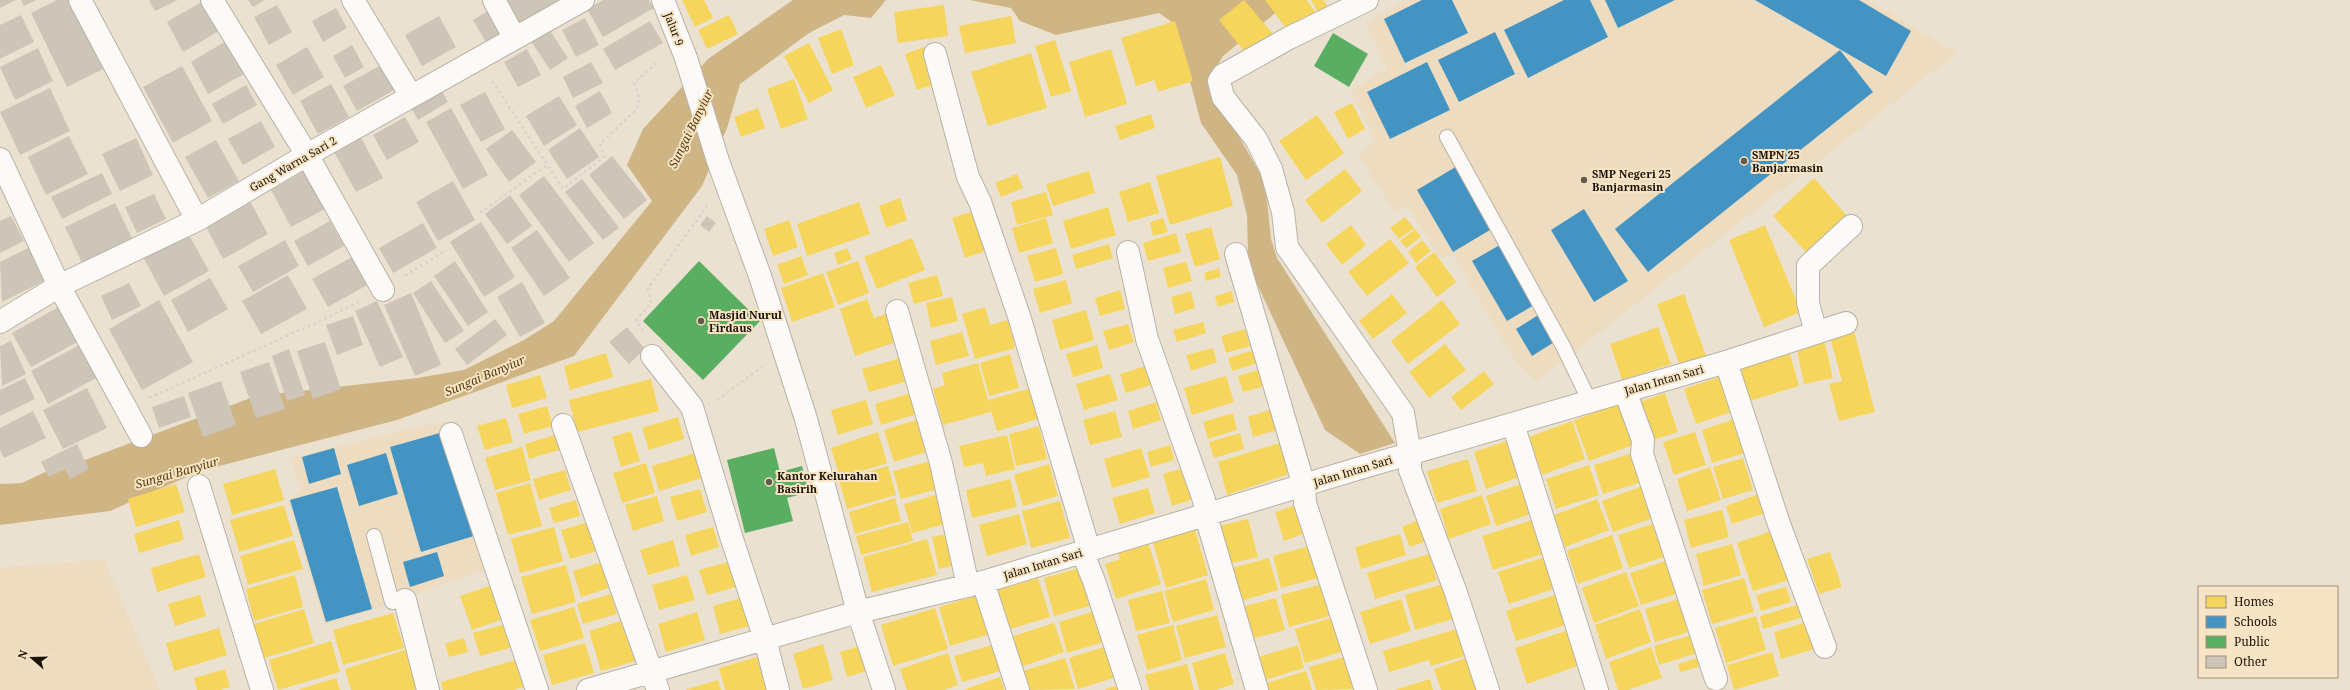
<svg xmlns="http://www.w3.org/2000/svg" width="2350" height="690" font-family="'Noto Serif',serif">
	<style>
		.built { fill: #eddcbf }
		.water { fill: #cfb484 }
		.homes { fill: #f6d55c }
		.schools { fill: #4393c3 }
		.public { fill: #5aae61 }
		.building { fill: #cdc5b7 }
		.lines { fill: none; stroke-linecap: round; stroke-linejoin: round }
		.lane-casing { stroke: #b9b1a3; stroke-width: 16 }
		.street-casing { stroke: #b9b1a3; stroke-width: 24 }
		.secondary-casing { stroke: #b9b1a3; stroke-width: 24 }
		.path { stroke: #d7d3ce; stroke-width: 2.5; stroke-dasharray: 3 3; stroke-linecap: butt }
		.lane { stroke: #fcfaf8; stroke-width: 14 }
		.street { stroke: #fcfaf8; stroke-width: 22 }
		.secondary { stroke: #fcfaf8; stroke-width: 22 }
		.poi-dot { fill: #625a4d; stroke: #f7e4c4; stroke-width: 1.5 }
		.labels { text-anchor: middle; stroke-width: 4; stroke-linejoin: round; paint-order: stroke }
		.street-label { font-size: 11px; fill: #191207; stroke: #f7e4c4 }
		.poi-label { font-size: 11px; font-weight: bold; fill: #191207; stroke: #f7e4c4; text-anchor: start }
		.water-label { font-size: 12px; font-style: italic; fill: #563e0d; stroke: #f7e4c4 }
	</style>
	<rect width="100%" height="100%" fill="#ebe1d0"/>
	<!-- built -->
	<path class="built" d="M1407 0H1868L1957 53 1537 381 1516 362 1453 255 1440 258 1408 206 1394 211 1358 154 1376 140 1350 90 1387 69 1366 23Z
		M445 421 491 568 325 626 288 501 301 489 290 458Z
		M104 559 160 690H0V568Z"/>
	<!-- water -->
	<path class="water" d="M793 0H886L871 18 844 15 809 33 740 84 727 128 702 186 574 356 397 420 200 471 110 511 0 525V484L22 483 58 466 77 463 256 396 417 378 464 370 524 340 554 321 652 201 627 165 643 129 708 59Z
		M969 0H1291L1223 56 1212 74 1224 111 1265 182 1271 239 1277 258 1395 443 1360 454 1325 430 1252 273 1248 254 1247 215 1237 175 1201 123 1175 24 1159 13 1056 35 1020 21 1011 8Z"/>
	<!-- homes -->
	<path class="homes" d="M682 0H704L713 18 695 27Z
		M1244 0 1274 35 1248 56 1219 20Z
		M1265 0H1307L1318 16 1291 35Z
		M1311 0H1323L1329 8 1319 14Z
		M944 5 948 36 898 43 894 12Z
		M729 15 738 34 707 49 698 30Z
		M1011 16 1016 43 965 53 959 26Z
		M1175 21 1193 81 1158 92 1154 80 1136 86 1121 38Z
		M841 29 854 65 832 74 818 38Z
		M1055 40 1071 91 1051 97 1035 46Z
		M809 43 833 90 809 103 784 56Z
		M924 47 936 84 917 90 905 54Z
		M1111 49 1127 104 1085 117 1069 62Z
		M1031 53 1047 108 988 126 971 72Z
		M881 65 895 95 866 108 853 77Z
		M794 79 808 119 781 129 767 89Z
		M1352 103 1365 129 1348 139 1334 112Z
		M758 108 765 128 741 137 734 117Z
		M1151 114 1155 128 1120 140 1115 126Z
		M1317 115 1344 153 1306 180 1279 141Z
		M1220 157 1233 206 1170 225 1156 176Z
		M1345 169 1362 191 1322 223 1305 200Z
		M1089 171 1095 193 1053 206 1046 184Z
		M1017 174 1023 188 1001 197 995 183Z
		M1814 178 1848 217 1807 253 1773 216Z
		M1150 182 1159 213 1128 222 1119 192Z
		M1046 192 1053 215 1017 225 1011 202Z
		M900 198 907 220 886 228 879 206Z
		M859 202 870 234 807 256 797 224Z
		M1108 207 1116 235 1071 249 1063 221Z
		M977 210 991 249 965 258 952 218Z
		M1405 217 1414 228 1399 239 1390 228Z
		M1046 218 1053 243 1019 253 1012 228Z
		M1163 218 1168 232 1153 236 1150 222Z
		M789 220 798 247 773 256 764 229Z
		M1351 225 1366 245 1342 265 1326 244Z
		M1765 225 1801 312 1764 327 1729 240Z
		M1211 227 1220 259 1195 267 1185 234Z
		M1415 229 1421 237 1406 248 1400 241Z
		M1176 233 1181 252 1148 261 1143 243Z
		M912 238 925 270 877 289 864 257Z
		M1390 239 1409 263 1367 296 1348 272Z
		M1422 240 1431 251 1416 263 1408 252Z
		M1109 244 1113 258 1076 269 1072 255Z
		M847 248 852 259 838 265 834 253Z
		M1056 248 1063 274 1035 282 1027 256Z
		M1434 252 1456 282 1437 297 1415 267Z
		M801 256 808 275 784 284 777 265Z
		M858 261 869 293 838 305 826 272Z
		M1186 262 1192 281 1168 288 1163 268Z
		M1219 268 1221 277 1206 281 1204 273Z
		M823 273 835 307 792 322 781 288Z
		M937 275 943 296 914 304 908 283Z
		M1066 280 1072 303 1040 313 1033 289Z
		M1120 290 1125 309 1100 316 1095 298Z
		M1191 291 1195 308 1175 314 1171 297Z
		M1232 291 1234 302 1218 307 1215 296Z
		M1392 294 1407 313 1373 339 1359 321Z
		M1684 294 1706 356 1680 366 1657 304Z
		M952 297 958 321 931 328 926 303Z
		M867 299 874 318 889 313 899 341 855 356 840 309Z
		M1442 300 1460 324 1408 364 1391 341Z
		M985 307 990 325 1008 320 1015 348 975 359 962 314Z
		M1086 310 1094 340 1060 350 1052 320Z
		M1203 322 1206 333 1177 342 1173 330Z
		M1128 324 1134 342 1109 350 1103 331Z
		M1658 327 1671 364 1622 380 1610 344Z
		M1245 329 1250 346 1226 353 1221 336Z
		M1854 331 1875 412 1839 421 1829 384 1842 381 1830 337Z
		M962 332 969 356 936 365 930 341Z
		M1824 339 1833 378 1804 384 1796 345Z
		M1445 344 1466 370 1429 398 1409 372Z
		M1097 345 1103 368 1073 377 1066 354Z
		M1213 348 1217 362 1191 371 1186 355Z
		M1260 348 1264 361 1232 371 1228 358Z
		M606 353 613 377 570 390 564 366Z
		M1010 354 1019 388 989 396 980 363Z
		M1790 354 1799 386 1749 401 1740 369Z
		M904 357 911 380 869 392 862 369Z
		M978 363 991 412 943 425 933 389 945 385 942 373Z
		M1149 365 1154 384 1126 393 1120 374Z
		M1264 368 1269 385 1243 392 1238 376Z
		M1484 371 1494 384 1461 410 1451 397Z
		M1110 374 1118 400 1084 410 1076 384Z
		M540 375 547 398 512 408 506 385Z
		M1725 375 1737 410 1696 424 1684 389Z
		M1226 376 1234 402 1192 415 1184 388Z
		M651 379 659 411 577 432 569 400Z
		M1032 388 1041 418 997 431 988 400Z
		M911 393 917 414 881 425 875 404Z
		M1665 393 1678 432 1653 440 1640 402Z
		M866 400 873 424 838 435 831 410Z
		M1156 402 1161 420 1133 429 1128 411Z
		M1619 404 1633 445 1589 461 1574 420Z
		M547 406 553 426 524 434 518 414Z
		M1275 408 1281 429 1253 437 1248 417Z
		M1115 411 1122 437 1090 445 1083 420Z
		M1233 413 1237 430 1208 439 1203 422Z
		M678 417 684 439 649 450 642 428Z
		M1740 417 1751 451 1712 463 1702 430Z
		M506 418 513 442 485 450 477 426Z
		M919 419 929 451 894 462 884 430Z
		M1572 421 1585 459 1542 475 1529 437Z
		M1039 426 1047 459 1016 466 1009 434Z
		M631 431 640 461 621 467 612 437Z
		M878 432 887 463 840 478 831 448Z
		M1695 432 1706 465 1674 475 1663 442Z
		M1240 433 1244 449 1214 458 1209 442Z
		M555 435 559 450 529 459 525 444Z
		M1007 435 1015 469 986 476 983 463 964 467 959 446Z
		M1289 440 1298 471 1227 495 1218 462Z
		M1510 440 1522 476 1486 489 1474 452Z
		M1170 445 1174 460 1151 467 1147 452Z
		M522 447 531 480 495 490 485 458Z
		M1141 448 1150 477 1112 488 1104 459Z
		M695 453 702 478 659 491 652 466Z
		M1633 453 1642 482 1603 494 1594 465Z
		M1743 458 1753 490 1723 499 1713 467Z
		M1468 459 1477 491 1437 503 1427 471Z
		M931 461 938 489 901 499 893 471Z
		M646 463 655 493 622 503 613 473Z
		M1049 464 1058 496 1023 506 1014 475Z
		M1589 465 1599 495 1556 509 1546 479Z
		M888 466 896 495 847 509 839 480Z
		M1188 467 1197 498 1172 506 1163 474Z
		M1710 467 1721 500 1687 511 1677 479Z
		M275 469 284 500 232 515 223 484Z
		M565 470 571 490 539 500 533 479Z
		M1010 479 1017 507 972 518 966 490Z
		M530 483 542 526 508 535 496 493Z
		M1523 483 1533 513 1496 526 1486 496Z
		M176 484 185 512 136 527 128 499Z
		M1645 485 1656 517 1613 532 1602 501Z
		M1148 488 1155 513 1120 524 1112 498Z
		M700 489 707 512 677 521 670 497Z
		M1761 493 1768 512 1732 524 1726 506Z
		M939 494 946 524 912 533 904 504Z
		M1482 495 1491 524 1449 539 1440 509Z
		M657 496 664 521 633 531 625 505Z
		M895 498 901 521 855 534 849 512Z
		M1597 499 1609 530 1565 547 1554 515Z
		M576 500 580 516 554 523 549 508Z
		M1060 501 1070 538 1031 548 1022 511Z
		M1299 504 1308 532 1284 541 1275 512Z
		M284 505 293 536 239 552 230 520Z
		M1722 510 1729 537 1691 548 1684 520Z
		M1019 514 1027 544 987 556 979 525Z
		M1248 519 1258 557 1228 564 1219 526Z
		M1535 519 1546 553 1493 570 1482 536Z
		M179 520 184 540 139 553 134 534Z
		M1418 520 1426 541 1410 547 1402 527Z
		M593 521 601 550 570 559 561 530Z
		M908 522 913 541 861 555 856 536Z
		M1659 522 1670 555 1629 568 1618 535Z
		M1194 526 1208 575 1166 588 1152 539Z
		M554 527 563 561 520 573 511 539Z
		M713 527 719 547 691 556 685 535Z
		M1777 529 1792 579 1753 591 1737 543Z
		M947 534 955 565 939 569 932 537Z
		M1400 534 1406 555 1361 569 1355 547Z
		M1612 535 1623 568 1578 584 1567 551Z
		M927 539 937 575 872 592 863 557Z
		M294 540 303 569 248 585 240 556Z
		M673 540 680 566 648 575 640 550Z
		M1148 542 1161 584 1116 599 1105 564 1120 559 1118 552Z
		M1732 544 1741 575 1704 586 1696 554Z
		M1313 545 1322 577 1281 588 1273 556Z
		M1830 552 1842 587 1819 594 1807 559Z
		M199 554 206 577 157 592 151 568Z
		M1429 554 1437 580 1375 599 1367 573Z
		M1549 556 1559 587 1509 604 1498 572Z
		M1269 558 1278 590 1241 601 1232 568Z
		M1671 559 1682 592 1641 605 1630 573Z
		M605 561 612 587 581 597 573 571Z
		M732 561 739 586 707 595 699 570Z
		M566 565 576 602 532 614 521 577Z
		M1083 567 1093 605 1054 616 1044 578Z
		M1626 572 1639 606 1594 623 1582 588Z
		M295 575 303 607 254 621 246 589Z
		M687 575 695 600 659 610 652 585Z
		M1038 578 1050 617 1007 630 995 591Z
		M1744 578 1754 612 1712 624 1702 590Z
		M1206 579 1214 610 1173 622 1164 591Z
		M495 584 506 618 472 630 460 596Z
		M1322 584 1330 616 1289 627 1281 595Z
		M1443 584 1453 619 1415 630 1405 595Z
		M1786 587 1791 602 1761 611 1756 595Z
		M1162 591 1170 623 1136 631 1128 600Z
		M611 594 617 614 583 624 577 604Z
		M1558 594 1568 624 1516 641 1506 611Z
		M200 595 206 616 175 626 168 604Z
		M979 595 990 634 950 646 939 607Z
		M745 597 753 625 720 634 713 606Z
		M1276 598 1285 630 1247 640 1238 608Z
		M1683 598 1692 631 1655 642 1645 609Z
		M1401 599 1411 631 1370 644 1360 612Z
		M1803 603 1807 616 1763 629 1760 616Z
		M574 607 584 638 540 651 530 620Z
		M935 608 948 649 893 666 881 625Z
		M304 609 314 643 261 659 251 625Z
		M1640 609 1651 642 1606 659 1595 625Z
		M1095 611 1104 642 1067 653 1059 622Z
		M697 612 705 640 666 652 658 624Z
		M393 613 404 648 343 665 333 630Z
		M1217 615 1226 647 1185 658 1176 626Z
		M1756 616 1766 650 1726 663 1715 628Z
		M1331 618 1341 652 1305 663 1295 629Z
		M627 619 639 660 601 671 589 631Z
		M1810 621 1818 648 1781 659 1774 632Z
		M509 623 516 646 480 656 473 633Z
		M1054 623 1064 652 1021 667 1011 637Z
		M1173 625 1182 660 1147 670 1137 635Z
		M219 628 227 655 174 671 166 643Z
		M1460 628 1468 655 1431 666 1429 660 1389 672 1383 651Z
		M1571 629 1583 664 1527 684 1515 648Z
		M1695 634 1700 652 1659 665 1654 646Z
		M464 638 468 652 449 657 445 644Z
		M331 641 340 672 278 690 269 660Z
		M585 643 594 673 552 685 543 655Z
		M823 644 833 680 803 689 793 654Z
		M996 644 1004 670 962 682 954 656Z
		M863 645 870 670 847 677 840 652Z
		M1298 645 1304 668 1265 680 1258 657Z
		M1107 646 1116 677 1078 689 1069 658Z
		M1651 647 1662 678 1628 690H1618L1609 662Z
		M411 648 423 687 412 690H351L345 669Z
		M1772 652 1779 676 1734 690 1727 665Z
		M948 653 958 685 943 690H907L900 669Z
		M1225 653 1234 684 1215 690H1199L1192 663Z
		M1472 656 1482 690H1441L1434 669Z
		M757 657 766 690H725L719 668Z
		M1344 657 1354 689 1316 690 1309 667Z
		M522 658 530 685 513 690H443L441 682Z
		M1065 658 1075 689 1029 690 1023 671Z
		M1697 658 1699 667 1680 672 1678 664Z
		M1187 664 1194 690H1149L1145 675Z
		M225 669 230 687 220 690H197L194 678Z
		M1306 671 1312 690H1269L1267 683Z
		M1000 677 1004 690H963Z
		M336 678 340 690H297Z
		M1430 679 1433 690H1394Z
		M718 680 721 690H685Z
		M1121 684 1123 690H1103Z"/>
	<!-- schools -->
	<path class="schools" d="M1422 0H1452L1468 33 1405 63 1384 19Z
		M1564 0H1590L1608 37 1528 78 1504 30Z
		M1605 0H1675L1618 28Z
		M1755 0H1859L1911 31 1886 76Z
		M1495 32 1515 74 1459 102 1438 60Z
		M1840 50 1873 92 1648 272 1615 229Z
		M1427 62 1450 110 1390 139 1367 92Z
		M1459 165 1495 227 1453 252 1417 190Z
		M1584 209 1628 281 1594 302 1551 230Z
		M1505 242 1539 302 1507 321 1472 261Z
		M1543 312 1559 339 1532 356 1516 329Z
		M447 431 477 535 421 552 390 447Z
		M334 448 341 474 309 484 302 457Z
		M386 453 398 494 359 506 347 465Z
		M337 487 372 609 326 622 290 500Z
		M437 552 444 576 410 587 403 562Z"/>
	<!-- public -->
	<path class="public" d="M1333 33 1368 54 1349 87 1314 66Z
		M699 261 760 321 703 380 643 321Z
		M774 448 780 472 802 466 809 492 787 498 793 521 745 533 727 460Z"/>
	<!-- building -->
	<path class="building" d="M0 0H16L0 8Z
		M21 0H36L24 6Z
		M57 0H70L103 69 67 87 31 13Z
		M149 0H178L155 11Z
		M248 0H265L253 7Z
		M507 0H563L522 27Z
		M603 0H649L654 8 603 37 587 9Z
		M203 1 219 31 183 52 167 22Z
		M277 5 292 32 269 45 254 17Z
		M336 8 347 28 323 42 312 21Z
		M488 11 502 35 487 44 473 20Z
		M21 15 34 42 0 59V25Z
		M439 16 456 47 422 66 405 35Z
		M585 18 599 45 576 57 562 30Z
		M650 21 663 43 615 70 603 49Z
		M549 29 568 58 550 70 531 41Z
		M226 41 244 74 208 94 191 62Z
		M352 45 364 67 345 78 333 56Z
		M307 47 324 77 293 95 276 65Z
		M38 48 53 81 15 100 0 67Z
		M527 49 541 75 518 87 504 62Z
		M591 62 603 83 573 98 563 77Z
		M383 64 396 89 357 111 343 86Z
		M182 66 212 121 173 143 143 87Z
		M331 84 349 117 318 134 300 101Z
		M246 85 257 105 223 124 212 104Z
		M439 86 448 102 418 120 409 104Z
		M50 88 70 131 20 155 0 112Z
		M600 91 612 113 587 128 575 106Z
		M485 92 505 129 481 142 460 105Z
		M559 96 577 125 544 146 526 116Z
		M451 108 488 175 463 189 426 122Z
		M405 117 419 142 387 160 373 135Z
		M261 121 275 147 243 165 228 139Z
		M580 128 599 157 567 179 548 150Z
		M512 130 536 162 509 182 486 149Z
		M69 136 88 174 46 195 28 157Z
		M360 136 383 178 356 192 334 152Z
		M136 138 153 175 120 191 102 154Z
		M216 140 239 181 208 198 185 157Z
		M612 156 647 200 624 219 589 175Z
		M304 171 325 209 291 227 271 190Z
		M102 173 112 194 62 219 51 197Z
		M544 176 594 243 569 262 519 195Z
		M582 179 619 228 603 240 565 192Z
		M453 181 475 220 438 241 416 202Z
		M154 194 166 219 137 233 125 207Z
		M510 195 532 226 507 244 485 214Z
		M247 196 268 234 223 259 203 221Z
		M115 203 132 238 82 263 65 227Z
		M11 216 24 241 0 253V221Z
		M707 216 716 223 709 232 700 225Z
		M330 221 344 246 308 266 294 241Z
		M481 222 515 277 484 297 450 242Z
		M423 223 437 248 393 273 379 248Z
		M537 230 570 278 544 296 511 248Z
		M188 233 209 271 164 296 143 257Z
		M285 240 299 266 253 292 238 266Z
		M32 246 48 279 2 302 0 262Z
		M354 256 369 284 328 307 312 279Z
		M455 261 488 312 468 326 434 276Z
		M288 275 307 309 261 334 242 301Z
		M210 278 228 309 188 332 171 300Z
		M431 281 464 331 445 343 413 293Z
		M522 282 545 323 520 337 497 297Z
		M129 283 141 306 112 320 101 296Z
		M411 293 441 365 415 376 384 305Z
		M159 300 193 362 142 390 109 329Z
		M377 301 403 357 380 367 355 311Z
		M64 304 83 339 31 367 12 333Z
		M353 316 363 345 337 355 326 325Z
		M495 319 507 335 467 365 455 349Z
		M627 327 645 349 629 364 609 342Z
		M11 341 26 374 2 386 0 346Z
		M85 342 102 375 48 404 31 371Z
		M325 342 341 389 313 399 297 351Z
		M289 349 305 395 287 401 272 356Z
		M269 362 285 409 256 418 240 372Z
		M25 378 35 399 0 416V390Z
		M221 381 236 425 203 437 188 393Z
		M87 388 107 428 63 449 43 410Z
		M184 396 191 417 159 428 152 407Z
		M33 411 46 438 4 458 0 450V428Z
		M77 444 89 469 70 479 65 469 49 477 41 462Z"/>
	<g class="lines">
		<!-- lane casing -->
		<g class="lane-casing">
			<path id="lane" d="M1447 137 1563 346 1590 402
				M374 536 392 602 405 600"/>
		</g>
		<!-- street casing -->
		<g class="street-casing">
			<path id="street" d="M80 0 197 220
				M212 0 307 155 383 290
				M353 0 411 96
				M494 0 514 37
				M1367 0 1289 38 1223 75 1219 81 1223 97 1256 139 1271 169 1283 212 1287 247 1403 413 1410 454V470L1455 590 1488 690
				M935 54 968 177 980 202 1019 316 1089 550
				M0 159 59 286 141 436
				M1128 252 1147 339 1204 500 1206 516 1257 690
				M1236 254 1304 486 1305 503 1366 690
				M897 311 941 463 968 586
				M0 322 59 286 197 220 307 155 583 0
				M1816 333 1808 303V266L1851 226
				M652 356 692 407 731 536 765 639 778 690
				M1726 362 1779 524 1825 647
				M1625 391 1643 440 1642 454 1716 679
				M1513 424 1597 690
				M563 425 658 690
				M451 434 537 690
				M199 486 262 690
				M1082 551 1094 581 1130 690
				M983 582 1018 690
				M405 600 428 690
				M588 690 858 612 983 582 1357 469 1726 362 1846 323"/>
		</g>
		<!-- secondary casing -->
		<g class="secondary-casing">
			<path id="secondary" d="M663 0 686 58 718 161 760 276 806 419 858 612 884 690"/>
		</g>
		<!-- path -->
		<path class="path" d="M492 81 563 189 604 157 600 144 637 109 639 97 634 83 659 61
			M480 213 547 165
			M405 276 446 250
			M643 331 636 321 651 303 648 288 707 206
			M149 398 320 321 360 301
			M717 400 762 367"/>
		<!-- lane -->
		<use href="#lane" class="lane"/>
		<!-- street -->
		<use href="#street" class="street"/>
		<!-- secondary -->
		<use href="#secondary" class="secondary"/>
	</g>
	<!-- markers -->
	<g class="poi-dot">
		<circle cx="1744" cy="161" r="4"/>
		<circle cx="1584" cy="180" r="4"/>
		<circle cx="701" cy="321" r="4"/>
		<circle cx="769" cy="482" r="4"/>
	</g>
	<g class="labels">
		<!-- street labels -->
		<g class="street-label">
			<text transform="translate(674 29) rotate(69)" y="4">Jalur 9</text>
			<text transform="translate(293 164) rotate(-30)" y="4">Gang Warna Sari 2</text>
			<text transform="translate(1664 380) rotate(-16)" y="4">Jalan Intan Sari</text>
			<text transform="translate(1353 471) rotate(-17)" y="4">Jalan Intan Sari</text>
			<text transform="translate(1043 564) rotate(-17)" y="4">Jalan Intan Sari</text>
		</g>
		<!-- poi labels -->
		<g class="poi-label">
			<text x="1752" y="159">SMPN 25<tspan x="1752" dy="13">Banjarmasin</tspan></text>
			<text x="1592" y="178">SMP Negeri 25<tspan x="1592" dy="13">Banjarmasin</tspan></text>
			<text x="709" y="319">Masjid Nurul<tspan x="709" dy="13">Firdaus</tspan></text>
			<text x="777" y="480">Kantor Kelurahan<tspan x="777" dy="13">Basirih</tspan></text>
		</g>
		<!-- water labels -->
		<g class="water-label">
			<text transform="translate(691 129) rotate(-64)" y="4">Sungai Banyiur</text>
			<text transform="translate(485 376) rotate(-23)" y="4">Sungai Banyiur</text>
			<text transform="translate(177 473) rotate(-16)" y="4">Sungai Banyiur</text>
		</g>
	</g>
	<!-- legend -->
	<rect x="2198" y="586" width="140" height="92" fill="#f7e4c4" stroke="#9e9078"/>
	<rect x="2206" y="596" width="20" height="12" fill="#f6d55c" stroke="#9e9078"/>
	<text x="2234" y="606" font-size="12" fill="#191207">Homes</text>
	<rect x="2206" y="616" width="20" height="12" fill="#4393c3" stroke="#9e9078"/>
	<text x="2234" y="626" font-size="12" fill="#191207">Schools</text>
	<rect x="2206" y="636" width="20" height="12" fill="#5aae61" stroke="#9e9078"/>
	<text x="2234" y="646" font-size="12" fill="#191207">Public</text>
	<rect x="2206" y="656" width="20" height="12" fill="#cdc5b7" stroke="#9e9078"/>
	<text x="2234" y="666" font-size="12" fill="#191207">Other</text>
	<!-- north arrow -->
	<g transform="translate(32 658) rotate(290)" stroke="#f7e4c4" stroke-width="3" paint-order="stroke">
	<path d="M0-3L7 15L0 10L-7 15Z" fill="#191207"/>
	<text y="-6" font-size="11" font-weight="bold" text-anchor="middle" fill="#191207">N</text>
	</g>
</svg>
